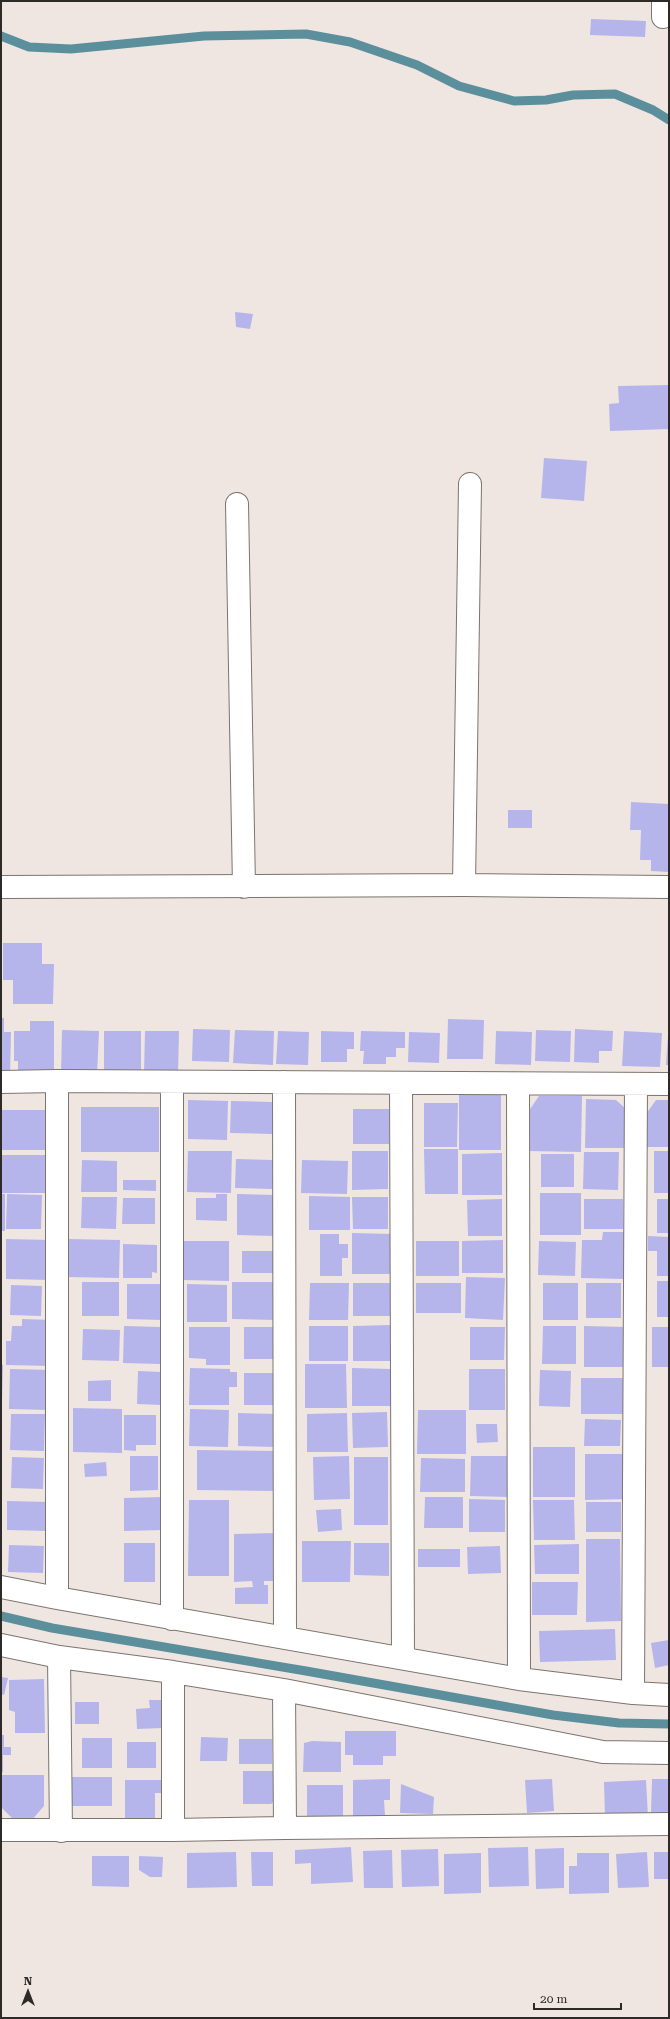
<svg xmlns="http://www.w3.org/2000/svg" width="670" height="2019" font-family="'Roboto Serif',serif">
	<style>
		.lines { fill: none; stroke-linecap: round; stroke-linejoin: round }
		.stream { stroke: #5c8f9c; stroke-width: 9 }
		.building { fill: #b5b5ec }
		.minor-casing { stroke: #7c746f; stroke-width: 24 }
		.minor { stroke: #fff; stroke-width: 22 }
	</style>
	<rect width="100%" height="100%" fill="#efe6e1"/>
	<g class="lines">
		<!-- stream -->
		<path class="stream" d="M1 36 29 47 71 49 204 36 306 34 350 42 417 65 459 86 514 101 546 100 573 95 615 94 653 110 669 120
			M1 1616 52 1628 306 1671 553 1715 619 1723 669 1724"/>
	</g>
	<!-- building -->
	<path class="building" d="M591 19 646 21 645 37 590 35Z
		M235 312 253 314 250 329 236 327Z
		M669 385V429L610 431 609 404 619 403 618 386Z
		M544 458 587 461 584 501 541 498Z
		M631 802 669 804V872L651 871V860H640L641 830H630Z
		M508 810H532V828H508Z
		M3 943H42V964H54L53 1004H13V980H3Z
		M1 1018H4V1032H11L10 1076H1Z
		M448 1019 484 1020 483 1059H447Z
		M30 1021H54V1072L18 1071V1061H14V1031H30Z
		M193 1029 230 1030 229 1062 192 1061Z
		M575 1029 613 1031 612 1051H599V1063L574 1062Z
		M62 1030 99 1031 97 1075 61 1074Z
		M235 1030 274 1031 273 1065 233 1063Z
		M536 1030 571 1031 570 1062 535 1061Z
		M104 1031H141V1074H104Z
		M145 1031H179L178 1074 144 1073Z
		M278 1031 309 1032 308 1065 276 1064Z
		M321 1031 354 1032V1049H347V1062H321Z
		M361 1031 405 1032V1048H396V1057H386V1064H363L364 1051H360Z
		M496 1031 532 1032 531 1065 495 1064Z
		M624 1031 662 1033 660 1067 622 1066Z
		M409 1032 440 1033 439 1063 408 1062Z
		M668 1036H669V1065H666Z
		M459 1095H501V1150H459Z
		M539 1096H582L581 1152 528 1151V1112Z
		M586 1099 616 1100 626 1109 625 1148H585Z
		M188 1100 228 1101 227 1140 188 1139Z
		M656 1100H669V1147H646V1114Z
		M231 1101 272 1102V1134L230 1133Z
		M424 1103H458L457 1147H424Z
		M81 1107H159V1152H81Z
		M353 1109H389V1144H353Z
		M1 1110H45V1150H1Z
		M424 1149H458V1194H425Z
		M188 1151H232L231 1193 187 1192Z
		M352 1151H388V1189L352 1190Z
		M654 1151H669V1193H654Z
		M584 1152H619L618 1190 583 1189Z
		M502 1153V1195H462V1154Z
		M541 1154H574V1187H541Z
		M1 1155H49V1193H1Z
		M236 1159 273 1160 272 1189 235 1188Z
		M82 1160 117 1161V1192H81Z
		M302 1160 348 1161 347 1194 301 1193Z
		M123 1180H156V1191L123 1190Z
		M540 1193H581V1235H540Z
		M1 1194H5V1231H1Z
		M7 1194 42 1195 41 1229H6Z
		M216 1194H227V1221L196 1220V1198H216Z
		M237 1194 277 1195V1236L237 1235Z
		M309 1196 350 1197V1230H309Z
		M82 1197H117L116 1229 81 1228Z
		M352 1197H388V1229H353Z
		M123 1198H155V1224H122Z
		M502 1199V1236H468L467 1200Z
		M584 1199H623V1229H584Z
		M657 1199H669V1233H657Z
		M603 1232H626L625 1279 581 1278 582 1240H602Z
		M352 1233 392 1234V1274H352Z
		M320 1234H339V1244H348V1258H342V1276H320Z
		M648 1236 669 1237V1276H657V1251H648Z
		M6 1239 51 1240 50 1280 6 1279Z
		M68 1239 120 1240 119 1278 68 1277Z
		M503 1240V1273H462V1241Z
		M183 1241H229V1281L183 1280Z
		M416 1241H459V1276H416Z
		M539 1241 576 1242 575 1276 538 1275Z
		M123 1244 157 1245V1273L152 1272V1278H123Z
		M242 1251H275L276 1273H242Z
		M466 1277 505 1278 503 1320 465 1318Z
		M657 1281H669V1317H657Z
		M82 1282H119V1316H82Z
		M232 1282H277V1320L232 1319Z
		M310 1283H349L348 1320H309Z
		M353 1283H390V1316H353Z
		M416 1283H461V1313H416Z
		M543 1283H578V1320H543Z
		M586 1283H621V1318H586Z
		M127 1284H163L162 1320 127 1319Z
		M187 1284 227 1285V1322H187Z
		M11 1285 42 1286 41 1316 10 1315Z
		M22 1319 52 1320 51 1366 6 1365V1341H11L12 1326H22Z
		M391 1325 392 1361H353V1326Z
		M124 1326 161 1327 160 1364 123 1363Z
		M309 1326H348V1361H309Z
		M543 1326H576V1364H542Z
		M584 1326 628 1327 627 1367H584Z
		M189 1327H230V1365H206V1359L189 1358Z
		M244 1327H280V1359H244Z
		M470 1327H505L504 1360H470Z
		M652 1327H669V1367H652Z
		M83 1329 120 1330 119 1361 82 1360Z
		M305 1364H346L347 1408H305Z
		M1 1365H3L2 1402H1Z
		M190 1368 230 1369V1372H237V1387H229V1405H189Z
		M352 1368 391 1369V1406H352Z
		M10 1369 51 1370 50 1410 9 1409Z
		M469 1369H505V1410H469Z
		M540 1370 571 1371 570 1407 539 1406Z
		M138 1371 162 1372 161 1405 137 1404Z
		M244 1373H278V1405H244Z
		M581 1378H624V1414H581Z
		M111 1380V1401H88V1381Z
		M73 1408 122 1409V1453L73 1452Z
		M190 1409 229 1410 228 1447 189 1446Z
		M418 1410H466V1454H417Z
		M387 1412 388 1447 353 1448 352 1413Z
		M238 1413 278 1414V1447L238 1446Z
		M347 1413 348 1452H307V1414Z
		M11 1414H45L44 1451 10 1450Z
		M124 1415H156V1445H136V1451L124 1450Z
		M585 1419 621 1420 620 1446H584Z
		M476 1424H497L498 1442 477 1443Z
		M533 1447H575V1497H533Z
		M197 1450 278 1451 277 1491 197 1490Z
		M585 1454H630V1499L585 1500Z
		M130 1456H158V1490L130 1491Z
		M349 1456 350 1499 314 1500 313 1457Z
		M471 1456H510L509 1497 470 1496Z
		M12 1457 44 1458 43 1489 11 1488Z
		M354 1457H388V1525H354Z
		M421 1458 465 1459V1492H420Z
		M106 1462 107 1476 85 1477 84 1464Z
		M163 1497 164 1530 124 1531V1498Z
		M425 1497H463V1528H424Z
		M469 1499 505 1500V1532H469Z
		M189 1500H229V1576H188Z
		M533 1500H574L575 1540H534Z
		M7 1501 50 1502 49 1531 7 1530Z
		M586 1502H621V1532H586Z
		M341 1509 342 1530 318 1532 316 1510Z
		M279 1533V1581H264V1585H268V1604H235V1588L253 1587 252 1581 234 1582V1534Z
		M586 1539H620L621 1621 586 1622Z
		M302 1541H351L350 1582H302Z
		M124 1543H155V1582H124Z
		M354 1543H389V1576L354 1575Z
		M579 1544V1574H535L534 1545Z
		M9 1545 44 1546 43 1573 8 1572Z
		M500 1546 501 1573 468 1574 467 1547Z
		M418 1549H460V1567H418Z
		M532 1582H578L577 1615H532Z
		M615 1629 616 1660 540 1662 539 1631Z
		M669 1640V1665L655 1668 651 1643Z
		M1 1677 8 1678 4 1695 1 1694Z
		M44 1679 45 1733H15V1712L9 1710V1680Z
		M149 1700H162L163 1728 137 1729 136 1709 150 1708Z
		M75 1702H99V1724H75Z
		M345 1731H396V1756H383V1765H353V1755H345Z
		M1 1735H4V1747H11V1755H3V1772L1 1774Z
		M201 1737 228 1738 227 1761H200Z
		M82 1738H112V1768H82Z
		M239 1739H272V1764H239Z
		M312 1741 341 1742V1772H303L304 1743Z
		M127 1742H156V1768H127Z
		M243 1771H277V1798L271 1804H243Z
		M1 1775H44V1806L31 1821H15L1 1807Z
		M72 1777H112V1806H72Z
		M390 1779V1800H384L385 1816 353 1817V1780Z
		M552 1779 554 1811 527 1813 525 1780Z
		M652 1779H669V1813H651Z
		M125 1780H165V1793H155V1820H125Z
		M646 1780 648 1817 605 1819 604 1782Z
		M401 1784 434 1797 433 1814 400 1813Z
		M307 1785H343V1818L307 1819Z
		M351 1847 353 1882 311 1884V1863L295 1864V1850Z
		M528 1847 529 1886 489 1887 488 1848Z
		M564 1848V1888L536 1889 535 1849Z
		M438 1849 439 1886 402 1887 401 1850Z
		M392 1850 393 1888H364L363 1851Z
		M236 1852 237 1887 187 1888V1853Z
		M251 1852H273V1886H252Z
		M647 1852 649 1887 618 1888 616 1854Z
		M654 1852H669V1879H654Z
		M481 1853V1893L444 1894V1854Z
		M577 1853H609V1893L569 1894V1866H577Z
		M92 1856H129V1887L92 1886Z
		M139 1856 163 1857 162 1877H150L139 1870Z"/>
	<g class="lines">
		<!-- minor casing -->
		<g class="minor-casing">
			<path id="minor" d="M663 1V17
				M237 504 244 887
				M464 885 470 484
				M1 887 464 885 669 887
				M1 1082 57 1081 669 1084
				M172 1082V1619
				M284 1082 285 1638
				M401 1083 403 1658
				M518 1084 519 1679
				M1 1587 57 1598 519 1679 633 1693 669 1695
				M57 1598V1081
				M1 1645 59 1657 173 1672 284 1690 603 1752 669 1753
				M59 1657 61 1831
				M284 1690 285 1828
				M633 1693 636 1084
				M1 1830H173L285 1828 669 1824
				M173 1830V1672"/>
		</g>
		<!-- minor -->
		<use href="#minor" class="minor"/>
	</g>
	<!-- border -->
	<rect width="670" height="2019" fill="none" stroke="#2d2a28" stroke-width="4"/>
	<!-- north arrow -->
	<g transform="translate(28 1991)" stroke="#efe6e1" stroke-width="3" paint-order="stroke">
	<path d="M0-3L7 15L0 10L-7 15Z" fill="#2d2a28"/>
	<text y="-6" font-size="11" font-weight="bold" text-anchor="middle" fill="#2d2a28">N</text>
	</g>
	<!-- scale -->
	<path d="M534 2003v6h87v-6" fill="none" stroke="#2d2a28" stroke-width="2"/>
	<text x="540" y="2003" font-size="12" fill="#2d2a28" stroke="#efe6e1" stroke-width="3" paint-order="stroke">20 m</text>
</svg>
